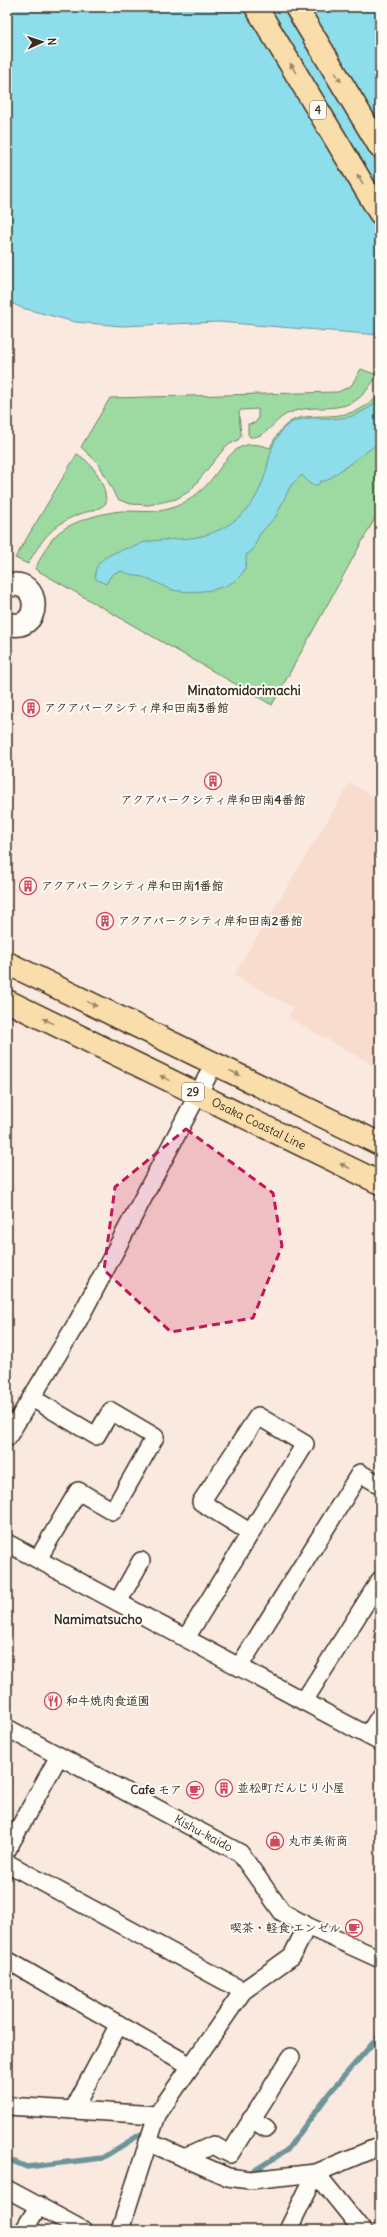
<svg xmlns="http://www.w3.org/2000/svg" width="387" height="2237" font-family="Delius,'Klee One',sans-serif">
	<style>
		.built { fill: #f8dcce }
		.green { fill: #9ddaa1; stroke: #6c8260 }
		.water { fill: #8eddeb; stroke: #6d9599 }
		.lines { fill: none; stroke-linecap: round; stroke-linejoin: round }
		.stream { stroke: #6d9599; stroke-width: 5.5 }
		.minor-casing { stroke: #3b2a1e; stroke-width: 20 }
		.tertiary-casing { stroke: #3b2a1e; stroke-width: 25 }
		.primary-casing { stroke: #3b2a1e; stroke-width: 25 }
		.motorway-casing { stroke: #3b2a1e; stroke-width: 25 }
		.minor { stroke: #fdfcf7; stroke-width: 17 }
		.tertiary { stroke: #fdfcf7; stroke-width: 22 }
		.primary { stroke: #f9deab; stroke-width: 22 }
		.motorway { stroke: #f9deab; stroke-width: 22 }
		.oneway { fill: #9a8464 }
		.marked { fill: #c2185b; fill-opacity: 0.2; stroke: #c2185b; stroke-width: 3; stroke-dasharray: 8 5; stroke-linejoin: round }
		.labels { text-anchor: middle; stroke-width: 4; stroke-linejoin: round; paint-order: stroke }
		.shield { fill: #fdfcf7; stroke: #75695f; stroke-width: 1 }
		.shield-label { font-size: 11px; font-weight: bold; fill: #3b2a1e }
		.poi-label { font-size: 12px; font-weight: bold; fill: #3b2a1e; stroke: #fdfcf7; text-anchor: start }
		.street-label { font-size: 12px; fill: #3b2a1e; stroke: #fdfcf7 }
		.neighbourhood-label { font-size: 13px; font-weight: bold; fill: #3b2a1e; stroke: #fdfcf7 }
	</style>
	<rect width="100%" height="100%" fill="#fae9df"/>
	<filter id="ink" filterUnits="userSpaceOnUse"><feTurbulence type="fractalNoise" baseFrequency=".025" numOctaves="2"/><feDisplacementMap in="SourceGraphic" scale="8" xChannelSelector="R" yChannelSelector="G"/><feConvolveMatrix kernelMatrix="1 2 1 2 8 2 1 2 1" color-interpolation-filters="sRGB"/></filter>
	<g filter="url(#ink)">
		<!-- built -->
		<path class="built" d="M350 783 380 801V1069L288 1017 293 1008 234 975Z"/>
		<!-- green -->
		<path class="green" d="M361 369 377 375C371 385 364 396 353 402 333 413 308 403 287 414 273 421 267 438 250 437L248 434V424L255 423 258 419V409L241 410 239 412 241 436 238 440 226 446 190 491 176 499 149 505 131 504 119 500 115 495 99 464 81 447 110 398 338 392 351 386Z
			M380 396V509L272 705 35 569C41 558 46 545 56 535 69 522 104 512 123 511 143 511 158 514 177 506 190 500 201 492 210 481 228 460 235 435 270 448 292 401 314 424 353 412 363 409 372 401 380 396Z
			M77 454C94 464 106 484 106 503 100 510 88 511 80 514 54 523 41 540 28 564L15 558Z"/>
		<!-- water -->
		<path class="water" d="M7 7H380V335L218 322 122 326 75 322 22 308 7 301Z
			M380 400V442L326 481H321L318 485H311L302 475 291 485 276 516 259 535 253 550 246 555C251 590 198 595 173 590 165 588 159 583 151 580 141 576 131 575 121 571L112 574 106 584 96 579C90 556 123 550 138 545 141 544 143 542 146 542 167 538 188 541 209 534 237 524 255 506 264 478 268 467 269 455 274 443 278 437 281 430 286 426 307 410 335 425 357 414 365 411 373 405 380 400Z"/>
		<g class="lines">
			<!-- stream -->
			<path class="stream" d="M7 2159 27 2167 102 2158 141 2134 148 2137
				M249 2172H252L287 2150 331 2091 380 2035"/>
			<!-- minor casing -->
			<g class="minor-casing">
				<g id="minor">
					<path d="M32 1398 96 1436 111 1411 155 1437 113 1511 78 1491 38 1559"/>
					<path d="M7 1438 78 1321 214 1064"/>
					<path d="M7 1543 380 1742"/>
					<path d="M118 1602 141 1561"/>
					<path d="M186 1638 305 1444 258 1416 201 1502 251 1533"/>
					<path d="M239 1667 360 1473 380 1485"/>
					<path d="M304 1701 380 1580"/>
					<path id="s1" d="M7 1728 240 1853 282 1912 307 1926 380 1959"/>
					<path d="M368 1735 380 1716"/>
					<path d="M7 1850 59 1756"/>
					<path d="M7 1863 243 1991"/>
					<path d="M7 1960 191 2066"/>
					<path d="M7 2106 157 2115"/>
					<path d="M73 2110 119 2024"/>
					<path d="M251 2119 266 2128"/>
					<path d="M148 2142 228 2177 250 2180 316 2173 380 2146"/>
					<path d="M184 2158 213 2145 230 2154 291 2057"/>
					<path d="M7 2189 83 2230"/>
					<path d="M24 2230 39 2205"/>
					<path d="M120 2230 157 2115 243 1991 292 1956 307 1926"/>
					<path d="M288 2230 316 2173 362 2230"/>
				</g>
			</g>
			<!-- tertiary casing -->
			<g class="tertiary-casing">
				<path id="tertiary" d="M7 586C43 575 42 636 7 623"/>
			</g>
			<!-- primary casing -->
			<g class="primary-casing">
				<g id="primary">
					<path d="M7 963 380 1144"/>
					<path id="s2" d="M7 1001 380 1183"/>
				</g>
			</g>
			<!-- motorway casing -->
			<g class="motorway-casing">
				<path id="motorway" d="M256 7 380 213
					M296 7 380 147"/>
			</g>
			<!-- minor -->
			<use href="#minor" class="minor"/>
			<!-- tertiary -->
			<use href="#tertiary" class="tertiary"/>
			<!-- primary -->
			<use href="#primary" class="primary"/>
			<!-- motorway -->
			<use href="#motorway" class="motorway"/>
		</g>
		<!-- one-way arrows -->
		<defs><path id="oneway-solid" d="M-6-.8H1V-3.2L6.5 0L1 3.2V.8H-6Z"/></defs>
		<g class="oneway">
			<use href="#oneway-solid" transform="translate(293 68) rotate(-121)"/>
			<use href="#oneway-solid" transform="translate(338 77) rotate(59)"/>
			<use href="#oneway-solid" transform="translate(360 179) rotate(-121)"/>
			<use href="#oneway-solid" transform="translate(92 1004) rotate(26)"/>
			<use href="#oneway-solid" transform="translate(48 1021) rotate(-154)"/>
			<use href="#oneway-solid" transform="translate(235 1073) rotate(26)"/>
			<use href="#oneway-solid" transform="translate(165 1078) rotate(-154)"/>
			<use href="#oneway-solid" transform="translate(345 1166) rotate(-154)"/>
		</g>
	</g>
	<!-- marked area -->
	<path class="marked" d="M186 1129 273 1193 282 1246 253 1318 171 1332 104 1270 115 1187Z"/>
	<!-- icons -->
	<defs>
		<g id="building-ring" transform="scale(0.9)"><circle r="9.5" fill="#fdfcf7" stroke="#d1495b" stroke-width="1.5"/><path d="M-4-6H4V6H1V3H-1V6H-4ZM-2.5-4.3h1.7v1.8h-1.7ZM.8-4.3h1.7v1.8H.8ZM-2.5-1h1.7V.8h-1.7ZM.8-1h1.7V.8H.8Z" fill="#d1495b"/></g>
		<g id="restaurant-ring" transform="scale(0.9)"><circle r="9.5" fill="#fdfcf7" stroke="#d1495b" stroke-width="1.5"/><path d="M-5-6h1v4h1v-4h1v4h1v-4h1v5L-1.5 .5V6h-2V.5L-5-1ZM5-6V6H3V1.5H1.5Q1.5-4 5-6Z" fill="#d1495b"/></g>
		<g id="cafe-ring" transform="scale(0.9)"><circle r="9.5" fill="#fdfcf7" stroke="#d1495b" stroke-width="1.5"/><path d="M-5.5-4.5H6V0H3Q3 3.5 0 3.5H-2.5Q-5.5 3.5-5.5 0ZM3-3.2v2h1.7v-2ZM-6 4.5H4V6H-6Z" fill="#d1495b"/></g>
		<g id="shop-ring" transform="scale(0.9)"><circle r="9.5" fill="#fdfcf7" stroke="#d1495b" stroke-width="1.5"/><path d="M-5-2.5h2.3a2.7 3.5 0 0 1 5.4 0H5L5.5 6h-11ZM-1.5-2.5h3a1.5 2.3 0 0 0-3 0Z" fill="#d1495b"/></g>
	</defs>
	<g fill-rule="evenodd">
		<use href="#building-ring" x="31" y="708"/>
		<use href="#building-ring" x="213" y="781"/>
		<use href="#building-ring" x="28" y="886"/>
		<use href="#building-ring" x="105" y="921"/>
		<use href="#restaurant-ring" x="53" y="1701"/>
		<use href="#building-ring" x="224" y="1788"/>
		<use href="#cafe-ring" x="195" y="1790"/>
		<use href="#shop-ring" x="275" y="1841"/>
		<use href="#cafe-ring" x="354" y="1928"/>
	</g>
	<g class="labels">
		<!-- shield labels -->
		<g class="shield">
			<rect x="310" y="101" width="16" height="18" rx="3"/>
			<rect x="182" y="1083" width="22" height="18" rx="3"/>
		</g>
		<g class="shield-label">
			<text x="318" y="114">4</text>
			<text x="193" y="1096">29</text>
		</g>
		<!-- poi labels -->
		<g class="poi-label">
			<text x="44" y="712">アクアパークシティ岸和田南3番館</text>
			<text x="213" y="804" text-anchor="middle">アクアパークシティ岸和田南4番館</text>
			<text x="41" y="890">アクアパークシティ岸和田南1番館</text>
			<text x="118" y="925">アクアパークシティ岸和田南2番館</text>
			<text x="66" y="1705">和牛焼肉食道園</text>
			<text x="237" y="1792">並松町だんじり小屋</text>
			<text x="182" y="1794" text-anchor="end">Cafe モア</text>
			<text x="288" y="1845">丸市美術商</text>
			<text x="341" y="1932" text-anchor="end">喫茶・軽食 エンゼル</text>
		</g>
		<!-- street labels -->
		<g class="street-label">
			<text dy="4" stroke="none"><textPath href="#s2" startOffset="280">Osaka Coastal Line</textPath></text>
			<text dy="4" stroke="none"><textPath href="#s1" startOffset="223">Kishu-kaido</textPath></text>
		</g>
		<!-- neighbourhood labels -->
		<g class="neighbourhood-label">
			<text x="244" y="695">Minatomidorimachi</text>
			<text x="98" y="1624">Namimatsucho</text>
		</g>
	</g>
	<!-- margin -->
	<rect width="387" height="2237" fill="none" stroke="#fdfcf7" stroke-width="24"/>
	<rect x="12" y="12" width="363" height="2213" fill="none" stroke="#3b2a1e" stroke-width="1.5" filter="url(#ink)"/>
	<!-- north arrow -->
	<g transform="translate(42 42) rotate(87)" stroke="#fdfcf7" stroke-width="3" paint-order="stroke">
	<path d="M0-3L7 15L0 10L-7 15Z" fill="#3b2a1e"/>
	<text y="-6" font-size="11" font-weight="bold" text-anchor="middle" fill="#3b2a1e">N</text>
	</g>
</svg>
